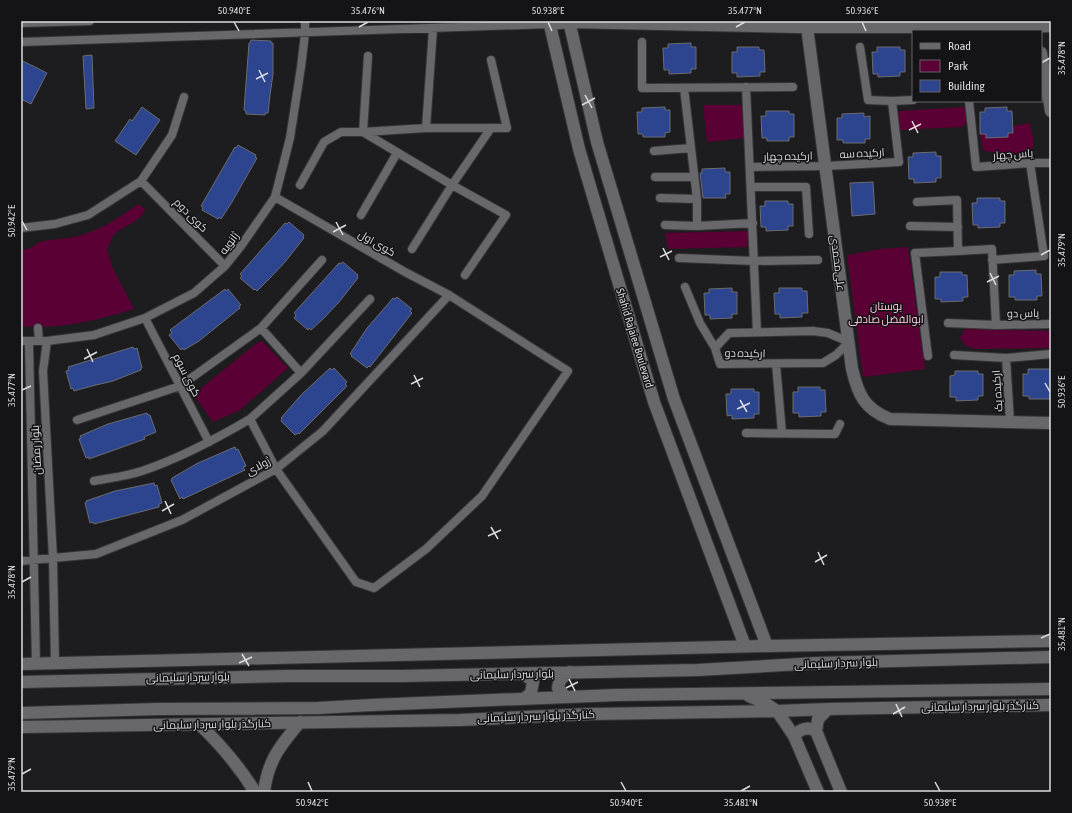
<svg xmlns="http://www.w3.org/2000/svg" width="1072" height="813" font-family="'Asap Condensed',Cairo,sans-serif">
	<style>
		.green { fill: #5a0034 }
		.building { fill: #2d448f; stroke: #6b6c70 }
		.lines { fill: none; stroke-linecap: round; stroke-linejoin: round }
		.street-casing { stroke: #363638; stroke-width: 10 }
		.secondary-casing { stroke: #363638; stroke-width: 14 }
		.street { stroke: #68676b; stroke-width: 8 }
		.secondary { stroke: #68676b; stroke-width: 12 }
		.ticks { fill: none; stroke: #dcdcde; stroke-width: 1.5 }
		.labels { text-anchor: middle; stroke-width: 3; stroke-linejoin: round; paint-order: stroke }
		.street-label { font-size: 11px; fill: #dcdcde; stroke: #141316 }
		.park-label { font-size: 11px; fill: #fcc8db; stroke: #141316 }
		.neatline { fill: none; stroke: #dcdcde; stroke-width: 1.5 }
		.ticks-label { font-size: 10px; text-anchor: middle; fill: #dcdcde }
	</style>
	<rect width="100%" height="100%" fill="#1d1c1f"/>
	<!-- green -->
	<path class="green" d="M703 105H743L746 138 707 142Z
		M966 107 967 122 962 127 899 130 898 111Z
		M1030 123 1033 137V148C1023 156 994 154 983 150L980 134H986V138L1008 137V133H1013V126Z
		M137 205 141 206 145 209C142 222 123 225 114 235 110 239 110 244 107 249L112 267 134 309C98 320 59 330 21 326V249C34 250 31 246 40 242 51 239 63 239 74 237 98 232 117 219 137 205Z
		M748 231 751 247 668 249 665 233Z
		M908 247 925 369 863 377 847 255 881 249Z
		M965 329 1051 331V348L976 349 966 346 960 338Z
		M262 341 288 368 240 410 213 422 196 398V392L257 343Z"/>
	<!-- building -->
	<path class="building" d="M251 40 271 41V43H273V74L270 95 268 113H265V115L246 114V111L244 110 249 43H250Z
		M691 43V47H696V69H691V73L669 74V70H664L663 48H668V44Z
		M737 47H759V50H764L765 72H760V76L737 77V73H732V52H737Z
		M877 47H900V50H905V72H900V76L878 77V74H873L872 52H877Z
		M92 55 94 108 86 109 83 56Z
		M21 60 47 73 31 104 21 99Z
		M142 107 160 120 136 155 115 141 130 119 132 121Z
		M665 107V110H670V132L665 133V137H643V134H638L637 112H642V108Z
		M1007 107V111H1012L1013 133H1008V137L986 138V134H980V112H985V108Z
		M766 111H789V114H794V137H789V141H767V138H762L761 116H766Z
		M864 113V117L870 116V139H865V143H843V140H837V118H842V114Z
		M238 145 256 155 255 157 257 158 232 202 221 219 219 217 218 219 202 210 203 207 201 206 235 147 236 148Z
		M936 152V156H941V178H936V182L914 183V179H909L908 157H913V153Z
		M725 168V172H730V194H725L726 198H703L700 173H702V169Z
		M873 182 875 214 852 216 850 183Z
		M977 198H1000V201H1005V223H1000V227L978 228V225H973L972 203H977Z
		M765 201H788V204H793V226H788V230L766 231V227H761L760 206H765Z
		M289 222 304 235 303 237 304 238 285 262 271 277 257 291 255 289 254 290 240 278 242 276 240 274 285 223 287 224Z
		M343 262 358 275 357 276 358 278 339 302 325 317 311 330 309 328 308 330 294 318 296 315 294 313 339 263 340 264Z
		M1036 270V274H1041L1042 296H1037V300H1015V297H1009V275H1014V271Z
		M940 272H962V275H967L968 297H963V301L941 302V299H935V277H940Z
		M732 288V292H737V314H732V318L710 319V315H705L704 293H709V289Z
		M779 288H802V291H807L808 313H802V317L780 318V314H775L774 293H779Z
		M225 289 226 291 228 289 241 305 239 306 240 308 199 341 184 350 182 348 181 350 169 335 172 333 170 330Z
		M397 297 412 309 410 311 412 313 370 367 369 366 367 368 351 356 352 355 350 354 367 328 381 312 393 298 395 299Z
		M133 347 134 349 137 348 142 368H141V370L113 381 92 386 74 391 73 388 71 389 66 371 69 370 68 367Z
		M330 368 332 370 334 368 347 382 345 384 347 386 299 434 298 433 295 435 281 421 282 419 281 418 301 395Z
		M1028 369H1051V399H1029V396H1023V374H1028Z
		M955 371H978V374H983V396H978V400L956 401V397H950V376L955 375Z
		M798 387H820V390H825L826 412H821V416L799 417V413H793V392H798Z
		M731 389H754V392H759V414H754V418L732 419V415L727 416 726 394H731Z
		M147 413 148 415H150L156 432 144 437 145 439 89 459V457L86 458 79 439 81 438 80 436 108 424Z
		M235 447 236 450 238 449 246 466 243 467 245 470 183 499 182 497 180 499 171 480H172V478L198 463Z
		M154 483 155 486 157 485 162 503 159 504V507L94 524 93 522 90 523 85 503H86V501L115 491Z"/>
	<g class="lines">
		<!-- street casing -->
		<g class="street-casing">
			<path id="street" d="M21 23 90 21
				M21 42 550 24
				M642 42V88L793 87
				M860 47 868 100 892 101
				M368 56 363 132 452 185 506 215 465 275
				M746 87 757 332
				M684 88 697 199V226
				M969 101 976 167 1030 163H1051
				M426 128 433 29
				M654 151 691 148
				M751 167 826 166 899 162 892 101 913 100
				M655 177H694
				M141 181 225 266
				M300 185 324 142 341 132H363L426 128H507L491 60
				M752 187H806L809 234
				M660 198 697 199
				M917 202 957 200 958 251 915 253 928 356
				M361 215 397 153
				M665 225 697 226 753 223
				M910 226 958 227
				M21 228 55 224 88 215 141 181 172 135 184 97
				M412 249 452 185 491 128
				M958 251 992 249 996 325
				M679 258 754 261 818 260
				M992 260 1044 256 1030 163
				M685 287 700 323 715 348
				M145 318 209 442
				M948 323 996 325 1051 324
				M38 328 39 341
				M261 328 301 373
				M813 331 828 333 849 342 836 355 823 363 720 364 715 348 729 333Z
				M21 341H47L94 335 145 318 194 293 225 266 241 246 275 197 290 138 301 67 305 34V21
				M47 341 43 371 53 558 55 664
				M29 342 36 664
				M954 355 1006 358 1051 354
				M1006 358 1010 421
				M776 364 782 433
				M250 419 301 373 370 299
				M77 420 180 386 261 328 322 260
				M746 433 835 434 840 424
				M94 481C110 478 127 476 142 471 181 458 216 439 250 419L276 469 356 582 374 588 426 549 482 496 568 371 449 295 405 272 275 197
				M21 561 96 554 182 520 276 469 323 431 449 295"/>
		</g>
		<!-- secondary casing -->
		<g class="secondary-casing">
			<path id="secondary" d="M549 21 579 149 654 402 745 646
				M569 21 597 142 674 399 767 646
				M550 24 569 22 797 27H1020L1051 26
				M807 27 852 369C858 394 864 409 890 419L1051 423
				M1041 53 1051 111
				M21 664 767 646 1051 641
				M521 674 530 678 533 682 531 693 525 698
				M21 682 289 676H402L698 670 818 663 1051 657
				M749 696 765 703 777 711 794 736 818 792
				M565 697 558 688C559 679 563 677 570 672
				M828 709 818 719 816 731 841 792
				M21 713 159 709 318 708 372 705 616 695 1051 689
				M199 724C221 745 239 766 255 792
				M21 727 460 720 591 714 777 711 828 709 1051 705
				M794 736C800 729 808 726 816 731
				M264 792C268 760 280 746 300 722"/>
		</g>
		<!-- street -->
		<use href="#street" class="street"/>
		<!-- secondary -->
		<use href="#secondary" class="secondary"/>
	</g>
	<!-- ticks -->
	<path class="ticks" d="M234 22 239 31M548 22 552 31M862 22 866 31M359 27 368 22M736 27 745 22M1041 63 1050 58M259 70 265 82M256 79 268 73M585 95 592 108M582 105 595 98M912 121 918 133M909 130 921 124M22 221 27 230M336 222 343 235M333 232 346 225M663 248 669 260M1041 255 1050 250M660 257 672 251M990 273 996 285M987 282 999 276M87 349 93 362M84 359 97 352M414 375 420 387M1045 383 1050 392M411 384 423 378M22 390 31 386M740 400 747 412M737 409 750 403M165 501 171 514M162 511 174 504M491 527 498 539M488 536 501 530M818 552 824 565M815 562 827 555M22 582 31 577M1041 638 1050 634M242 654 249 666M239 663 252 657M569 679 575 691M566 688 578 682M896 704 902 717M893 714 905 707M22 774 31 769M308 782 312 791M621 782 626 791M935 782 940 791M741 791 750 786"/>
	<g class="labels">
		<!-- street labels -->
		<g class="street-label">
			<text transform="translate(862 153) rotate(-3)" y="4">ارکیده سه</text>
			<text transform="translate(1013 154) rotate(-4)" y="4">یاس چهار</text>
			<text transform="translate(788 156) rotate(-1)" y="4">ارکیده چهار</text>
			<text transform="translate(191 215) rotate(45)" y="4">کوی دوم</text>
			<text transform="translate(229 243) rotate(-53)" y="4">ژانویه</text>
			<text transform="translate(377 243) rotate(30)" y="4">کوی اول</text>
			<text transform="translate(838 263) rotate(83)" y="4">علی‌محمدی</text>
			<text transform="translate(1023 313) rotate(-1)" y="4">یاس دو</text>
			<text transform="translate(635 338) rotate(73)" y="4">Shahid Rajaiee Boulevard</text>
			<text transform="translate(745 353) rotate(1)" y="4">ارکیده دو</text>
			<text transform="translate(187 375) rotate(63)" y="4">کوی سوم</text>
			<text transform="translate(997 391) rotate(-94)" y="4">ارکیده یک</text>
			<text transform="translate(36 450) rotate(-93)" y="4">بلوار رمضان</text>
			<text transform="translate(258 466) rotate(-29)" y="4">ژولای</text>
			<text transform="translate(836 663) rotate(-2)" y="4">بلوار سردار سلیمانی</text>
			<text transform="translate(512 674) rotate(-1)" y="4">بلوار سردار سلیمانی</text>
			<text transform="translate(188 677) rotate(-1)" y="4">بلوار سردار سلیمانی</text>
			<text transform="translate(980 706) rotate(-1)" y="4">کنارگذر بلوار سردار سلیمانی</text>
			<text transform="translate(536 716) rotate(-2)" y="4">کنارگذر بلوار سردار سلیمانی</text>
			<text transform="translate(212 724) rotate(-1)" y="4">کنارگذر بلوار سردار سلیمانی</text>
		</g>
		<!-- park labels -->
		<g class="park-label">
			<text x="886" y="310">بوستان<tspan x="886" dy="13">ابوالفضل صادقی</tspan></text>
		</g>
	</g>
	<!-- border -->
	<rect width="1072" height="813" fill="none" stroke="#141316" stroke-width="44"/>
	<!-- legend -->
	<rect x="912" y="30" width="130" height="72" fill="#141316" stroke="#646366"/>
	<rect x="920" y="43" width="20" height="6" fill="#68676b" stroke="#646366"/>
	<text x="948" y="50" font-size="12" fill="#dcdcde">Road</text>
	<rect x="920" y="60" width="20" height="12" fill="#5a0034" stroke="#646366"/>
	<text x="948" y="70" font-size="12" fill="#dcdcde">Park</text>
	<rect x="920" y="80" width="20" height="12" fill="#2d448f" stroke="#646366"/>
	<text x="948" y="90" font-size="12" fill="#dcdcde">Building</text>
	<rect x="22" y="22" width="1028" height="769" class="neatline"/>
	<g class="ticks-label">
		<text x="234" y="14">50.940°E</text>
		<text x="368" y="14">35.476°N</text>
		<text x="548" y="14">50.938°E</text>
		<text x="745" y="14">35.477°N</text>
		<text x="862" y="14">50.936°E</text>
		<text transform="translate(1061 58) rotate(-90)" y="4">35.478°N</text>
		<text transform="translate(11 221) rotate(-90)" y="4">50.942°E</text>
		<text transform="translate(1061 250) rotate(-90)" y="4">35.479°N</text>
		<text transform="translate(11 390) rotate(-90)" y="4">35.477°N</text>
		<text transform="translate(1061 392) rotate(-90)" y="4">50.936°E</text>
		<text transform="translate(11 582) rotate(-90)" y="4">35.478°N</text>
		<text transform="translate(1061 634) rotate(-90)" y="4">35.481°N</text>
		<text transform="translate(11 774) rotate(-90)" y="4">35.479°N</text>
		<text x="312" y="806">50.942°E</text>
		<text x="626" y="806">50.940°E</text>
		<text x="741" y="806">35.481°N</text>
		<text x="940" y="806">50.938°E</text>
	</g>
</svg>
